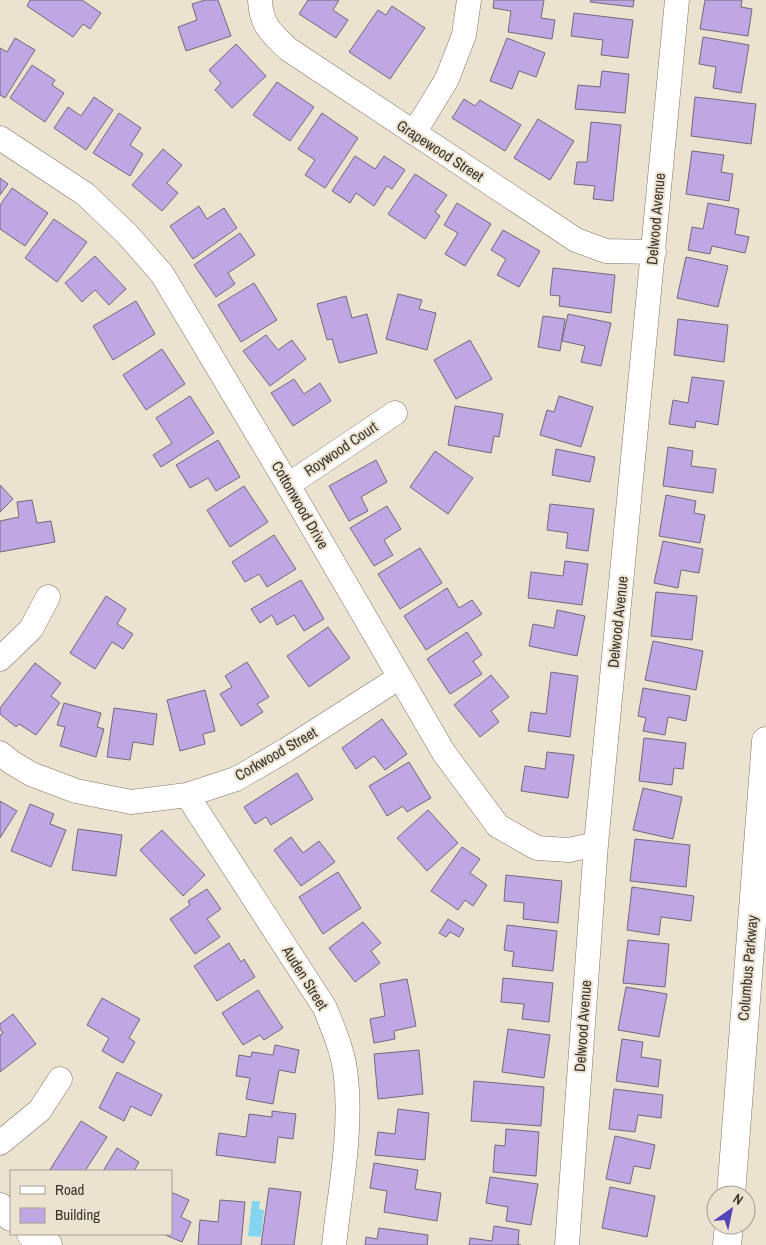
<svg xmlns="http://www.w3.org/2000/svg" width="766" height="1245" font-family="'Archivo Narrow',sans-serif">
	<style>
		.water { fill: #83d5ef }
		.building { fill: #bea7e3; stroke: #706a7a }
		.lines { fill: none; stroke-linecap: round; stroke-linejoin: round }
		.minor-casing { stroke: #7e7666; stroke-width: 25 }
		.secondary-casing { stroke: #7e7666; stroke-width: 29 }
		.primary-casing { stroke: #7e7666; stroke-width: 29 }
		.minor { stroke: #fff; stroke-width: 24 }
		.secondary { stroke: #fff; stroke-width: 28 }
		.primary { stroke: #fff; stroke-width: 28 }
		.labels { text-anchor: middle; stroke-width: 4; stroke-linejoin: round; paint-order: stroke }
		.street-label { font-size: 15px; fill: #39352f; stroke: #ece2d0 }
	</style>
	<rect width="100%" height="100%" fill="#ece2d0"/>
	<!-- water -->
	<path class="water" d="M252 1201H260L259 1209 264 1210 261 1237 248 1236Z"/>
	<!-- building -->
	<path class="building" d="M30 0H82L101 13 90 29 83 24 73 37 27 6Z
		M205 0H218L231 36 186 51 178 27 197 20 192 4Z
		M308 0H339L333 10 348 20 336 38 299 14Z
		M494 0H544L541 18 555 20 552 39 508 32 511 11 493 8Z
		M591 0H634L633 7 590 2Z
		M705 0H742L741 7 752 9 748 36 700 29Z
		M392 6 425 28 390 79 349 52 378 10 386 15Z
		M574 13 633 20 628 58 601 55 603 40 571 36Z
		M703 37 749 45 741 93 713 88 716 67 699 64Z
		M15 38 35 50 5 98 0 95V48L7 52Z
		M507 38 545 53 536 77 519 71 512 89 490 81Z
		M236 44 266 76 232 108 215 90 221 83 209 70Z
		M32 65 55 80 52 85 64 93 45 122 10 98Z
		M602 71 629 74 625 113 575 109 578 85 600 87Z
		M277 82 314 107 290 141 253 115Z
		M94 97 113 110 86 150 54 128 68 107 81 116Z
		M695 97 756 104 751 144 691 136Z
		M464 99 475 106 480 100 521 125 505 151 452 118Z
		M119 113 141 128 130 145 143 154 130 176 93 153Z
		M322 113 358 138 325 188 305 175 315 160 298 149Z
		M538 119 574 141 550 180 514 158Z
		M591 122 621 125 613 201 593 199 595 186 574 184 577 162H587Z
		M163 149 182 165 167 183 178 193 162 211 132 185Z
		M692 151 724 155 721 172 733 174 729 201 686 194Z
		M355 156 375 169 384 156 405 170 392 189 387 186 374 206 356 193 350 203 332 191Z
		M415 174 447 195 435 212 440 216 425 239 388 214Z
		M0 178 8 184 0 195Z
		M12 188 48 213 25 246 0 229V205Z
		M457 203 491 224 465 266 445 254 458 233 444 225Z
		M708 203 739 209 735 234 749 237 745 253 712 246 710 254 688 250 692 227 703 229Z
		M199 206 207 219 224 208 237 228 193 259 170 226Z
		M54 219 87 242 57 282 25 258Z
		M503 230 540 251 519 287 497 275 506 259 491 250Z
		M240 233 255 255 228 273 235 284 216 297 194 265Z
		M95 256 126 289 109 305 95 290 82 302 65 283Z
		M686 257 728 266 718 307 677 298Z
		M553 268 615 275 611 313 559 306 560 296 550 295Z
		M254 283 277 320 241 342 218 305Z
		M398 294 422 300 419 309 436 313 427 350 386 339Z
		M346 296 352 318 367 314 377 353 339 363 332 339 327 340 317 304Z
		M136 301 155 334 113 360 93 326Z
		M568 314 611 323 601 366 581 362 585 346 562 341Z
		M543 316 565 319 560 351 538 347Z
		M678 319 728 325 724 362 674 355Z
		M266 335 278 350 292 340 306 359 270 386 243 351Z
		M470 340 492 379 456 399 434 360Z
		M162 349 185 384 146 410 123 375Z
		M692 377 724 381 718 425 696 421 695 428 669 424 673 400 688 403Z
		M294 379 304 394 320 383 331 401 293 426 271 393Z
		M190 396 214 433 161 467 153 455 172 443 156 418Z
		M559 396 593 407 581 447 540 435 547 410 554 412Z
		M455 406 503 414 499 437 494 436 491 453 448 445Z
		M218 440 240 477 216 491 208 478 190 488 176 465Z
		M668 447 693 451 691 466 716 469 713 493 663 486Z
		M556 449 595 457 590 482 552 475Z
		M435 451 473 478 448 514 410 487Z
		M376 460 387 482 361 497 368 511 349 521 329 486Z
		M0 485 13 499 0 512Z
		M244 486 268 522 230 547 207 510Z
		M666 495 696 501 694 513 705 515 700 543 659 536Z
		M32 500 37 523 51 521 55 542 0 552V521L19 517 17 502Z
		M550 504 594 509 588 551 566 548 568 533 547 530Z
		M387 506 401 529 384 540 393 555 374 566 350 528Z
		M274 535 296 569 267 587 259 574 245 582 232 562Z
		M663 541 703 549 699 573 681 570 678 588 654 583Z
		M420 548 442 583 400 609 378 574Z
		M565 561 588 564 582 605 528 598 531 572 563 576Z
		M301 580 324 619 304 631 294 615 277 625 272 615 260 623 251 609Z
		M447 588 459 608 472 600 482 614 426 650 404 616Z
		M656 592 697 596 692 640 651 636Z
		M106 596 126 609 117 624 133 634 123 649 112 642 95 669 70 653Z
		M557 610 585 616 577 656 529 646 533 624 554 628Z
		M328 627 350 658 309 687 287 656Z
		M467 632 482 655 473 661 482 674 450 694 427 659Z
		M653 641 703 651 696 690 645 680Z
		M247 662 269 697 257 704 263 712 241 726 220 694 232 687 225 676Z
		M35 663 61 683 51 696 60 703 36 735 19 724 16 727 0 714V708Z
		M551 672 578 676 570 737 528 731 531 712 546 714Z
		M491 675 509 697 491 711 499 722 480 737 454 705Z
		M643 688 690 696 686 721 668 717 665 735 643 731 646 718 638 716Z
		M205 690 215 731 203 734 205 744 180 751 167 700Z
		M64 703 101 713 97 727 104 729 96 757 60 746 65 727 57 725Z
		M114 708 157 714 153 745 133 742 130 760 107 757Z
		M382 719 407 754 385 770 374 756 356 769 342 748Z
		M644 738 686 743 683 769 674 768 672 785 639 781Z
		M547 752 574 755 568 798 521 791 525 766 545 769Z
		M409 762 431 798 407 812 403 806 387 816 369 786Z
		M297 773 313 799 271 825 266 817 255 824 244 807Z
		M643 788 682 797 673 839 633 830Z
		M0 801 17 811 0 838Z
		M30 804 54 814 50 824 66 830 51 867 11 851Z
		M428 810 458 843 427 871 397 838Z
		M78 829 122 835 116 876 72 870Z
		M162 830 205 875 183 896 140 850Z
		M291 837 303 853 319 841 335 862 301 886 274 850Z
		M635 839 690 845 686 887 630 881Z
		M462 847 480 859 470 873 487 885 473 906 465 900 458 910 431 891Z
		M338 872 361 908 323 934 299 897Z
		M506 875 562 881 558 923 523 919 524 903 504 901Z
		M632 887 694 896 691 921 661 917 659 935 627 930Z
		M207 889 221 909 207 919 220 937 195 954 170 919 190 905 188 901Z
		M448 919 464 929 459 937 450 932 446 937 439 933Z
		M363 922 381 943 371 951 380 963 355 982 329 948Z
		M507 925 557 931 553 971 512 966 514 952 504 950Z
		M628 940 669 944 665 987 623 983Z
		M229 943 241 962 244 959 255 977 217 1001 194 966Z
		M503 978 553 983 549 1022 522 1019 524 1004 501 1002Z
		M407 979 416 1026 394 1031 395 1039 374 1043 370 1019 385 1016 380 984Z
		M626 987 667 994 659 1037 618 1030Z
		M258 990 283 1028 264 1040 260 1035 243 1045 222 1013Z
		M102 998 140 1019 129 1038 135 1042 123 1063 102 1051 109 1038 87 1025Z
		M13 1014 36 1044 0 1072V1035L3 1033 0 1029V1024Z
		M508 1029 550 1035 544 1078 502 1072Z
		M622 1039 643 1042 641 1057 661 1060 658 1087 616 1081Z
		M275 1045 299 1050 295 1073 279 1070 273 1104 246 1099 250 1078 236 1076 239 1055 251 1057 252 1052 273 1055Z
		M419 1050 423 1094 378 1099 374 1054Z
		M117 1072 162 1095 151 1116 131 1106 124 1121 99 1108Z
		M474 1081 544 1087 541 1126 471 1121Z
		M614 1089 663 1095 661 1118 638 1115 635 1132 609 1129Z
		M398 1109 429 1113 425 1160 375 1155 378 1132 395 1134Z
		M272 1111 296 1114 293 1139 278 1137 275 1163 216 1155 219 1133 246 1137 249 1114 272 1117Z
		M81 1121 107 1137 85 1171H49Z
		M506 1129 539 1132 536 1176 493 1172 495 1145 505 1146Z
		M615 1136 655 1145 650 1169 634 1166 630 1184 606 1179Z
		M117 1148 139 1162 134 1171H103Z
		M374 1163 418 1170 415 1189 441 1193 437 1221 384 1212 387 1191 370 1188Z
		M490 1177 538 1184 531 1225 506 1221 508 1207 486 1203Z
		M610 1187 655 1196 647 1237 602 1228Z
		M269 1188 301 1192 294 1245H261Z
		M171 1192 189 1200 181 1217 191 1222 182 1242 163 1234H171Z
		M220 1200 245 1202 241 1245H198L200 1220 218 1222Z
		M494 1226 519 1230 518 1245H521H469L470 1238 492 1241Z
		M379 1228 428 1235 427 1245H365L366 1237 377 1239Z"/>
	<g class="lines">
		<!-- minor casing -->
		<g class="minor-casing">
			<path id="minor" d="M260 0C261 25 271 33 288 49L576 240 606 251 654 252
				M414 133 447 79 464 35 469 0
				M0 138 85 194 127 234 162 274 288 485 444 753 498 826 537 848 569 850 596 844
				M288 485 395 413
				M0 659 31 629 48 597
				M0 753 11 762 31 774 76 791 131 802 187 795 236 779 286 750 400 677
				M187 795 325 1008C334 1031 344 1053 346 1078 352 1131 340 1191 334 1245
				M0 1143 40 1110 60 1079
				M567 1245 596 844 677 0"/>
		</g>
		<!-- secondary casing -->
		<g class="secondary-casing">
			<path id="secondary" d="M0 1207 11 1217
				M31 1234 48 1245"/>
		</g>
		<!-- primary casing -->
		<g class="primary-casing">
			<path id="primary" d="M731 1195 766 741
				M727 1245 729 1225"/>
		</g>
		<!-- minor -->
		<use href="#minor" class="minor"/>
		<!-- secondary -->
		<use href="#secondary" class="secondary"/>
		<!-- primary -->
		<use href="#primary" class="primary"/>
	</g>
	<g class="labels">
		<!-- street labels -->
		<g class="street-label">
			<text transform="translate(440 151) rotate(33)" y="5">Grapewood Street</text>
			<text transform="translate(656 219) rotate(-85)" y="5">Delwood Avenue</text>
			<text transform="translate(341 449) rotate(-34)" y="5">Roywood Court</text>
			<text transform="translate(300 505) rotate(60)" y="5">Cottonwood Drive</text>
			<text transform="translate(618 622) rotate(-84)" y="5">Delwood Avenue</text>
			<text transform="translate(276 754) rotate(-30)" y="5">Corkwood Street</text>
			<text transform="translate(748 968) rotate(-85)" y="5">Columbus Parkway</text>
			<text transform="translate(305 978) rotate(58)" y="5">Auden Street</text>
			<text transform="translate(583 1026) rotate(-86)" y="5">Delwood Avenue</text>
		</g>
	</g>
	<!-- legend -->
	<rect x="10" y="1170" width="162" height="65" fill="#ece2d0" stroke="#a49d90"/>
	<rect x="20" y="1186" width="25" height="8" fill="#ffffff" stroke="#a49d90"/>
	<text x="55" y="1195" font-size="15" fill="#39352f">Road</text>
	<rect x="20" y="1208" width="25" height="15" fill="#bea7e3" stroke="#a49d90"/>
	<text x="55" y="1220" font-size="15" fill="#39352f">Building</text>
	<!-- north arrow -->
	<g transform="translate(731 1210) rotate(33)"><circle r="24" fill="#ece2d0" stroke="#a49d90"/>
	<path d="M0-4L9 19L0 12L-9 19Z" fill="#5543ba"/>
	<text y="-8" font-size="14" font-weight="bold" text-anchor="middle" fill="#39352f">N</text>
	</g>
</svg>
